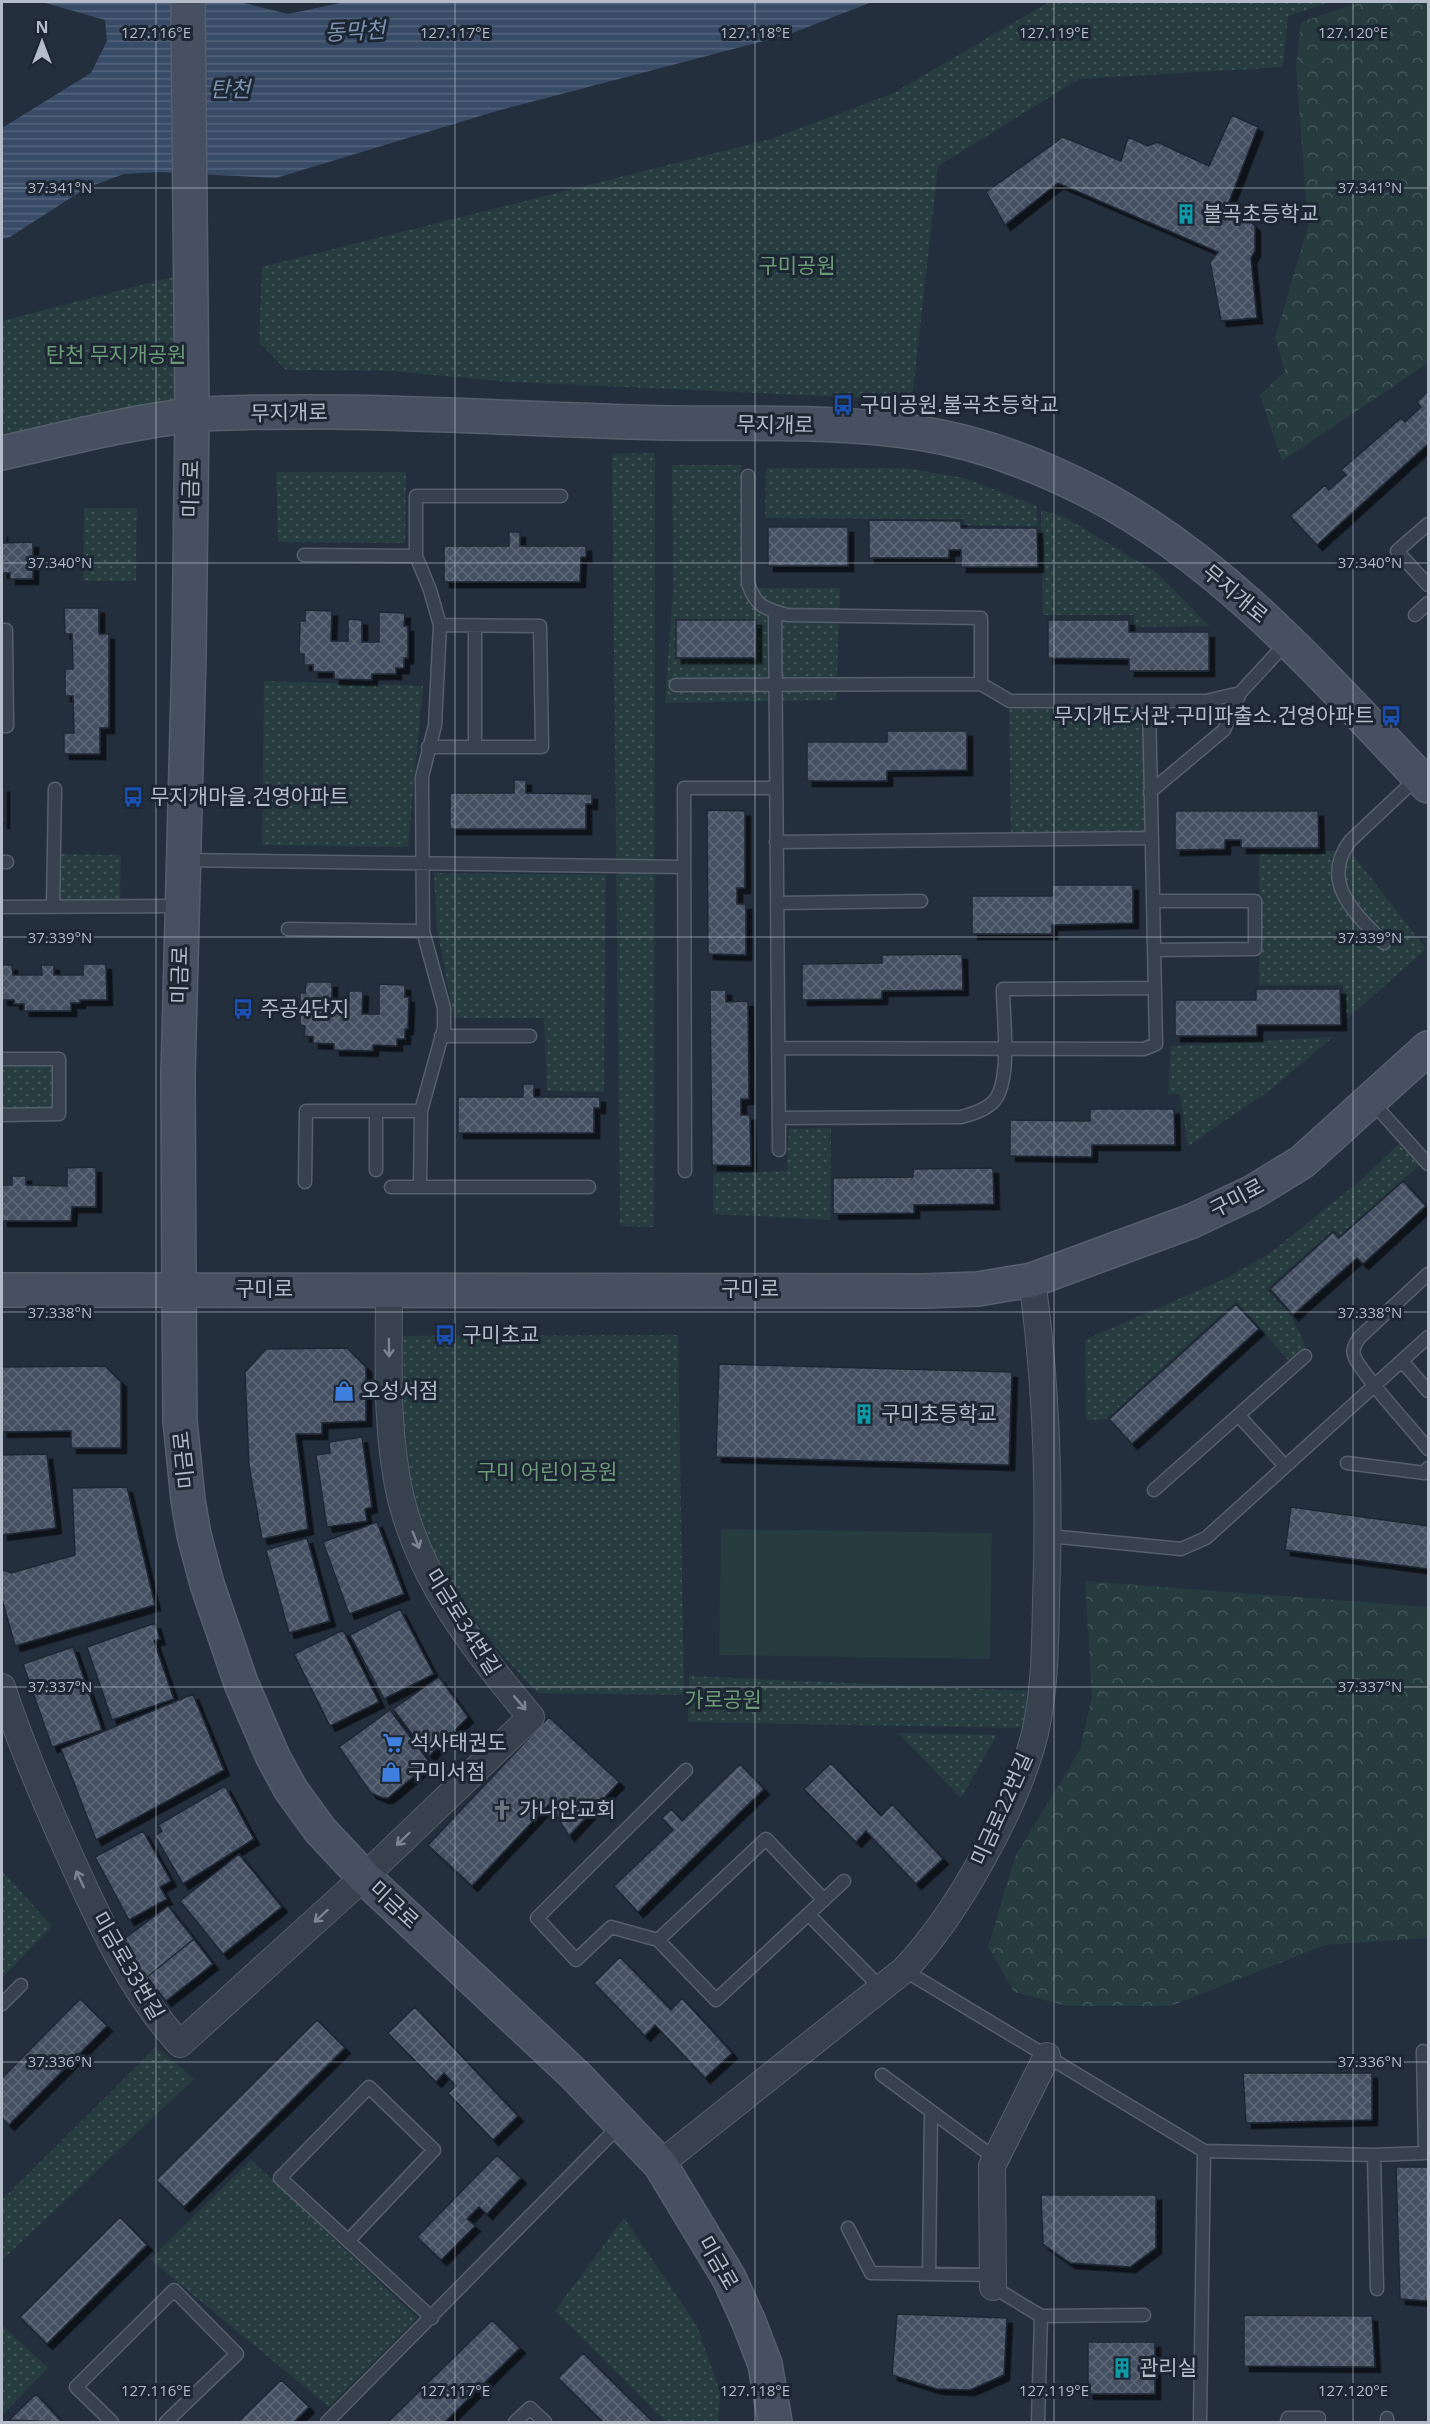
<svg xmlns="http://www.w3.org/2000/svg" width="1430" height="2424" font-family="'Open Sans','Noto Sans KR',sans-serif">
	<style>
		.green { fill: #263c3f }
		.forest { fill: url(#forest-crowns) }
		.park { fill: url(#park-dots) }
		.water { fill: url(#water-rules) }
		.building { fill: url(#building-cross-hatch); stroke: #1f2835; stroke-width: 1.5; filter: url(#shadow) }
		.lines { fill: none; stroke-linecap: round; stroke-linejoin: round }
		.lane-casing { stroke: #565f6c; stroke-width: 15 }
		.street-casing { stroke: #565f6c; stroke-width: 28 }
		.secondary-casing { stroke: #565f6c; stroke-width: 36 }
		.lane { stroke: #38414e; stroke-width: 12 }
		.street { stroke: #38414e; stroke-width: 26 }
		.secondary { stroke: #465061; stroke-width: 33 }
		.oneway { stroke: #7c8592 }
		.ticks { fill: none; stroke: #b4bcc9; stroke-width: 1.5; stroke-opacity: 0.45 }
		.labels { text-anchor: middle; stroke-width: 6; stroke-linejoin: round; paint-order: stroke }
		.poi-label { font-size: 21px; fill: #b4bcc9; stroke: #1d2633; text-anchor: start }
		.park-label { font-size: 21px; fill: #6b9a76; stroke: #1d2633 }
		.street-label { font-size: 21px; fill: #b4bcc9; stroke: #1d2633 }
		.water-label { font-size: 22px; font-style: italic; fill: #7c92b1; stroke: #1d2633 }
		.ticks-label { font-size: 15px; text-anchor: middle; fill: #b4bcc9; stroke: #1d2633; stroke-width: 6; stroke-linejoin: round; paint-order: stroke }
	</style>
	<defs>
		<pattern id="forest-crowns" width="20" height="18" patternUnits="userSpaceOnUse" patternTransform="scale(1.5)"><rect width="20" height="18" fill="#263c3f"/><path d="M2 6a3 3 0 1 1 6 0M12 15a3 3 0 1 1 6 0" fill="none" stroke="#435659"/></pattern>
		<pattern id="park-dots" width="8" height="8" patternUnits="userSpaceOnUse" patternTransform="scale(1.5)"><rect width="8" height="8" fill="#263c3f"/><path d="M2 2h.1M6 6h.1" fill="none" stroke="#435659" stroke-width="1.8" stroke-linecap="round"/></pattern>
		<pattern id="water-rules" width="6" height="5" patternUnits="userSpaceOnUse" patternTransform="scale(1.5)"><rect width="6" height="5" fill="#394c67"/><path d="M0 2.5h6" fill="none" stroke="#53647b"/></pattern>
		<pattern id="building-cross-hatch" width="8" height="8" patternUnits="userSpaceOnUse" patternTransform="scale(1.5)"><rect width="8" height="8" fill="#455162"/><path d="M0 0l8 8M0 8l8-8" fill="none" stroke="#5d6877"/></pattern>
		<filter id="shadow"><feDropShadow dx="5.5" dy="5.5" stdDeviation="0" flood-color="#0009"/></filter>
	</defs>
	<rect width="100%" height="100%" fill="#242f3e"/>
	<!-- green -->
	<path class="green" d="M721 1529 992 1533 990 1659 719 1655Z"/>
	<!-- forest -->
	<path class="forest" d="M1361 2H1428V363L1282 461 1260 395 1285 371 1275 338 1308 227 1296 66 1301 22Z
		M1085 1581 1428 1607V1938L1325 1945 1171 2006H1067L1014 1992 988 1947 1015 1857 1080 1750 1092 1696Z"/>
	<!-- park -->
	<path class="park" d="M1049 2H1330L1288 16 1283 67 1079 79 938 166 912 400 511 382 390 371 286 370 259 342 262 267 771 139 892 94Z
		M180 275V405L2 441V321Z
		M655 453 654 1227 620 1226 612 454Z
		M672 465H741L743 588H840L836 700 665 703 673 588Z
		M766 468H905L964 478 1037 506V526L965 525 964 519 765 518Z
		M276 472H406L405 543 278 542Z
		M84 508H137L136 581H83Z
		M1041 510 1063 516 1157 573 1209 626 1134 627V615H1043Z
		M264 681 423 686 408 847 262 845Z
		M1009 707 1144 708 1145 831 1011 832Z
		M1259 850 1350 851 1426 949 1343 1022V985H1259Z
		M57 854 121 855 120 903 56 904Z
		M434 873 606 875 604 1092 547 1091 544 1018H454L437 930Z
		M1333 1037 1270 1090 1188 1146 1180 1094H1168L1171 1046Z
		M2 1059H59V1114L2 1115Z
		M831 1128 830 1220 713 1214V1174L787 1171 789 1129Z
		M1404 1139 1423 1162 1340 1235 1333 1230 1266 1289 1292 1317 1306 1348 1290 1362 1236 1301 1106 1419 1086 1420 1085 1340 1227 1278 1269 1254 1361 1180Z
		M678 1335 684 1695 538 1693C489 1645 427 1564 413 1495 402 1443 404 1388 402 1336Z
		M689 1676 1029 1691 1025 1728 688 1722Z
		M898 1733 997 1735 961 1798Z
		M2 1871 52 1926 2 1978Z
		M156 2047 194 2079 2 2260V2200Z
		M251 2160 417 2318 329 2407 150 2259Z
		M624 2218 697 2326 720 2392 718 2422H666L555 2311Z
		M2 2325 48 2368 2 2415Z"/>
	<!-- water -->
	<path class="water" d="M42 2H240L288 14 345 2H872L787 35 500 110 276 178 159 172 124 174 86 188 10 237 2 239V128L91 73 107 41 105 20Z"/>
	<!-- building -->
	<path class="building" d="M1232 115 1258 127 1229 202 1255 226V251L1251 258 1257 318 1221 321 1210 262 1218 252 1058 183 1005 225 986 192 1063 137 1121 161 1128 137 1148 146 1157 142 1209 166Z
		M1428 391V444L1317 545 1290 516 1325 485 1329 490 1346 475 1341 470 1401 418 1405 422 1421 407 1417 402Z
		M869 520 961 521V528H1037L1038 567H961V550H949V558H869Z
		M768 527H848V566H768Z
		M2 531 3 543 33 542V579H10V573H2Z
		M509 532H520V546H586V557H581L580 582H444V546H509Z
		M64 608H99V634H109V728H100V754H64V733H74L73 696H65V669H73L72 634H65Z
		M305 610 332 611 331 641H348V619L362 620V642H379V612L405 613 404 626H408V658H404V668H396V674H372V680L334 679V672H313V665H304V654H299L300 621H305Z
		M676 620H756V658H676Z
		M1048 620H1129V632H1209V671H1129V659L1048 658Z
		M887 731H967V770L887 771V781H807V742H887Z
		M514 780H526V793L592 794V804H586V829H450V793H514Z
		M2 787H4V823H2Z
		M707 810 745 811V888H737V904H746V955L708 954Z
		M1175 811H1318L1319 848H1241V840H1225V849L1175 850Z
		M1052 885H1133V923L1052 925V934H972V896H1052Z
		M962 954 963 990 882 991V999L802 1000V964L882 963V955Z
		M83 964H106L107 1000H80V1003H71V1011H24V1004H14V1000H2V965H12L13 975H42L41 965H54V975H83Z
		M306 982H332V1012L348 1013 349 991H363L362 1014H379V984L405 985V997H409L408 1029H405V1039H397V1046L373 1045V1051L334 1050V1044L313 1043V1037L304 1036 305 1026 300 1025V993H305Z
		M1256 989H1340L1341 1025H1257V1036H1175V1000H1256Z
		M710 990H726V1002L748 1001 749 1099H741V1115H750L751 1166 712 1165Z
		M523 1084H534V1097H600V1108H594V1133H458V1097H523Z
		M1090 1109H1174L1175 1145H1092V1157L1010 1156V1120L1090 1121Z
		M96 1167V1207H72L71 1221H2V1185H12V1176H26V1185L67 1186V1168Z
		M993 1168 994 1204 914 1205V1213L833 1214V1178L913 1177V1169Z
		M1403 1181 1426 1206 1363 1264 1357 1258 1293 1315 1270 1289 1333 1232 1339 1238Z
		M1236 1304 1259 1329 1132 1444 1109 1419Z
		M347 1348 366 1367V1421L322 1423V1434H296L308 1529 262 1539 249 1466 245 1372 266 1349Z
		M719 1364 1012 1372 1009 1465 716 1457Z
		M105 1366 121 1382V1448H71V1431L2 1432V1367Z
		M362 1437 372 1507 365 1509 367 1521 327 1527 316 1455 330 1453 329 1442Z
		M47 1454 56 1528 2 1535V1455Z
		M127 1487 155 1605 15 1646 2 1599V1569L11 1573 75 1555 72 1488Z
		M1291 1507 1428 1526V1569L1285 1550Z
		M377 1522 404 1594 349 1614 323 1542Z
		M307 1538 330 1621 289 1633 266 1550Z
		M400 1609 434 1674 384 1699 350 1635Z
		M155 1623 160 1639 154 1641 174 1699 112 1720 87 1647Z
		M343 1630 379 1702 330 1726 294 1654Z
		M73 1647 102 1730 52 1747 23 1664Z
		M439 1677 468 1717 429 1756 393 1709Z
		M193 1694 224 1770 96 1840 61 1749Z
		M390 1710 430 1763 388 1798H383L371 1793 339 1747Z
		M549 1717 619 1782 569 1836 559 1820 552 1801 472 1886 428 1845Z
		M831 1763 881 1816 892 1804 943 1859 916 1884 866 1831 856 1842 804 1789Z
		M740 1764 764 1789 638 1912 614 1886 673 1830 662 1818 671 1809 682 1821Z
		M225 1786 254 1839 183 1884 155 1836 162 1831 158 1825Z
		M143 1831 171 1881 160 1887 167 1899 129 1920 95 1857Z
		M239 1854 282 1907 223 1954 180 1901Z
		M168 1906 194 1939 147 1977 120 1942Z
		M194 1939 213 1964 166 2001 147 1977Z
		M620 1957 671 2010 682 1998 732 2053 705 2078 655 2025 645 2036 594 1983Z
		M80 1999 107 2026 9 2125 2 2118V2078Z
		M415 2007 518 2116 493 2140 448 2093 456 2086 444 2073 436 2082 388 2033Z
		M317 2020 345 2048 184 2207 156 2180Z
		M1243 2073H1372V2120L1246 2123Z
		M497 2155 521 2178 487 2214 479 2207 467 2219 475 2226 441 2260 417 2237Z
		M1396 2167H1428V2301L1400 2299Z
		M1041 2195H1156V2248L1130 2267 1070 2263 1043 2244Z
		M120 2217 147 2245 47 2344 20 2317Z
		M897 2314 1007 2318 1004 2375 970 2390 937 2389 892 2375Z
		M1244 2315 1372 2316 1375 2367 1244 2366Z
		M492 2320 520 2348 455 2412 445 2422H388Z
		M1088 2342H1155V2394H1088Z
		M583 2353 653 2422H603L558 2378Z
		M281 2380 309 2407 294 2422H238Z
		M36 2394 62 2422 9 2420Z"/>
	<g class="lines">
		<!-- lane casing -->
		<g class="lane-casing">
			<path id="lane" d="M748 476V583C755 606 765 609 787 615L981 618V684
				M1428 524 1397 551 1428 585
				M304 555 416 556
				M775 612 779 1150
				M1415 615 1428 603
				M475 626V747
				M2 630H6L7 726H2
				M676 685 981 684 1010 701H1206L1240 693 1287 642
				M428 747H542L540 626 440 625
				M1150 792 1224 730 1240 693
				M776 842 1152 838
				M185 860 684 867
				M2 862H7
				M1153 901H1255V949L1154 950
				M777 903 921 901
				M2 907 180 906
				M53 907 55 789
				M288 929 423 931
				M1384 943C1356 914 1319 883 1350 841L1418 777
				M441 1036H530
				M778 1048 1144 1049 1156 1044 1149 701
				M2 1059H59V1114L2 1115
				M1372 1102 1428 1164
				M376 1111V1170
				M779 1118 961 1117C972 1114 986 1110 994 1101 1012 1081 1003 1016 1003 989L1155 988
				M685 1171 684 788H775
				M305 1182 306 1111H421
				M391 1187H589
				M420 1187 421 1111 444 1028V1008L423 931 422 777 435 725 440 625 430 590 416 556V496H561
				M1428 1274 1359 1338C1356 1343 1352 1349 1354 1355 1358 1371 1415 1432 1428 1449
				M1402 1361 1428 1391
				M1239 1416 1285 1466
				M1347 1463 1425 1473 1428 1468
				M1154 1490 1305 1356
				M1049 1536 1181 1549 1206 1538 1428 1337
				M686 1770 537 1918 576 1960 611 1927 658 1940 766 1839 824 1900
				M809 1915 881 1988
				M658 1940 716 2000 844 1881
				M904 1970 1204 2151 1200 2422
				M2 2004 21 1985
				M882 2075 996 2159
				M1204 2151 1374 2155 1377 2289
				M1374 2155 1425 2153 1423 2051
				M848 2228 871 2273 993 2275
				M349 2240 434 2150 369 2087 280 2178 432 2318
				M929 2274 931 2111
				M993 2287 1041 2316 1038 2422
				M1041 2316 1144 2315
				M112 2422 76 2387 174 2290 237 2354 166 2422
				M327 2422 621 2124
				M515 2422 530 2408 545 2422
				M1287 2422 1288 2418H1319
				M1387 2422V2418"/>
		</g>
		<!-- street casing -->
		<g class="street-casing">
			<path id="street" d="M2 1687C22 1748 47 1806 74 1865 102 1927 133 1993 180 2044L364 1877 531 1717C477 1653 422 1583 401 1499 385 1431 389 1358 389 1289
				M660 2164 904 1970C957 1915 1017 1806 1035 1733 1045 1690 1045 1645 1046 1602 1050 1493 1047 1387 1032 1280
				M993 2287 992 2166 1047 2056"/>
		</g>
		<!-- secondary casing -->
		<g class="secondary-casing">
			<path id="secondary" d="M188 2 192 415 189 653 178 1075 179 1289 180 1421 188 1500 194 1535 207 1584 241 1683 273 1757 291 1790 320 1830 364 1877 576 2076 660 2164 729 2278 748 2320 765 2364 775 2422
				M2 453C64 439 129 422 193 415 239 411 287 412 334 412 433 413 531 419 630 422 726 426 824 418 919 433 979 442 1041 466 1095 494 1228 564 1326 680 1428 786
				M2 1290 924 1291 978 1289 1032 1280 1192 1221 1253 1192 1302 1162 1428 1048"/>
		</g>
		<!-- lane -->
		<use href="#lane" class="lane"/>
		<!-- street -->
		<use href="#street" class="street"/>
		<!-- secondary -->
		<use href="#secondary" class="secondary"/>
	</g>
	<!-- one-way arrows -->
	<defs><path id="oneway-shaft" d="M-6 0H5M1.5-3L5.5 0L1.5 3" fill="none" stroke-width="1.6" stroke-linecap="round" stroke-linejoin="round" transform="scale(1.5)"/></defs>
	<g class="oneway">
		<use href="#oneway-shaft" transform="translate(389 1348) rotate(89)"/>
		<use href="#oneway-shaft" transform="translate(416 1540) rotate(68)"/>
		<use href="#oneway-shaft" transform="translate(520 1703) rotate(49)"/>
		<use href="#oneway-shaft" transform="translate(403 1839) rotate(136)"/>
		<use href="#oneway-shaft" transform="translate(80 1879) rotate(-115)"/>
		<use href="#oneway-shaft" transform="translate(321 1916) rotate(138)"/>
	</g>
	<!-- ticks -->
	<path class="ticks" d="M156 2V2422M455 2V2422M755 2V2422M1054 2V2422M1353 2V2422M2 188H1428M2 563H1428M2 937H1428M2 1312H1428M2 1687H1428M2 2062H1428"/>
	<!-- icons -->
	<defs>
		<g id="building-bare" transform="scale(1.62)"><path d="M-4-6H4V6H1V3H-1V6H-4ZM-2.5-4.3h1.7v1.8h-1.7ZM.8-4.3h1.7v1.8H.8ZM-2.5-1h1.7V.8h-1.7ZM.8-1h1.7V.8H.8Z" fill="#0f9aa8" stroke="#1d2633" stroke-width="2.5" paint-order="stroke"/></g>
		<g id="bus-bare" transform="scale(1.62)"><path d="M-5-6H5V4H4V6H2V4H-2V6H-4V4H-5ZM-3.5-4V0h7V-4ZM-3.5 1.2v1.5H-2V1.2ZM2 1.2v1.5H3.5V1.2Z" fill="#1a4fb4" stroke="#1d2633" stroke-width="2.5" paint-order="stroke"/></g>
		<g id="shop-bare" transform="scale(1.62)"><path d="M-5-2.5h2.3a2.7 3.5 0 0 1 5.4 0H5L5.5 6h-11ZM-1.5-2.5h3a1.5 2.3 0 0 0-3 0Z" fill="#3f7fe0" stroke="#1d2633" stroke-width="2.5" paint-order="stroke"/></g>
		<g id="supermarket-bare" transform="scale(1.62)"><path d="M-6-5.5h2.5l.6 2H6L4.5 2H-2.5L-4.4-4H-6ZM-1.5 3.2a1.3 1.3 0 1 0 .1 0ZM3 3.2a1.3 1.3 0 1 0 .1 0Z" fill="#3f7fe0" stroke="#1d2633" stroke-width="2.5" paint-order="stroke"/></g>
		<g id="church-bare" transform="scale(1.62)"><path d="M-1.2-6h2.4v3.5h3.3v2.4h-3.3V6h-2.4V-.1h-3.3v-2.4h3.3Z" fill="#6b7280" stroke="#1d2633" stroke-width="2.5" paint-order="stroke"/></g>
	</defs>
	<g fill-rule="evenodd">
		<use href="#building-bare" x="1186" y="214"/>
		<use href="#bus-bare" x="843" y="405"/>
		<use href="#bus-bare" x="1391" y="716"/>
		<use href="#bus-bare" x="133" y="797"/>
		<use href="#bus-bare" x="243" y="1009"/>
		<use href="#bus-bare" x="445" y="1335"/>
		<use href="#shop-bare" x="344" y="1391"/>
		<use href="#building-bare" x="864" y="1414"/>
		<use href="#supermarket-bare" x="393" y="1743"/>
		<use href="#shop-bare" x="391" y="1772"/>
		<use href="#church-bare" x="502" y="1810"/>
		<use href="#building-bare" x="1122" y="2368"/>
	</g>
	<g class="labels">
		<!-- poi labels -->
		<g class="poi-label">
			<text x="1203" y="221">불곡초등학교</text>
			<text x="860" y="412">구미공원.불곡초등학교</text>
			<text x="1374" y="723" text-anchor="end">무지개도서관.구미파출소.건영아파트</text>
			<text x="150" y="804">무지개마을.건영아파트</text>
			<text x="260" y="1016">주공4단지</text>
			<text x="462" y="1342">구미초교</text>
			<text x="361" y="1398">오성서점</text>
			<text x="881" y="1421">구미초등학교</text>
			<text x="410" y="1750">석사태권도</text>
			<text x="408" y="1779">구미서점</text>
			<text x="519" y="1817">가나안교회</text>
			<text x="1139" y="2375">관리실</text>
		</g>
		<!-- park labels -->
		<g class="park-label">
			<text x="797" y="273">구미공원</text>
			<text x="116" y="362">탄천 무지개공원</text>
			<text x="547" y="1479">구미 어린이공원</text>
			<text x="723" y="1707">가로공원</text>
		</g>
		<!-- street labels -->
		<g class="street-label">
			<text transform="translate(289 413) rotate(-1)" y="7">무지개로</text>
			<text transform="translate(775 425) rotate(1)" y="7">무지개로</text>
			<text transform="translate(191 489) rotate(-89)" y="7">미금로</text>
			<text transform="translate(1235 594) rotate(40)" y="7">무지개로</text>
			<text transform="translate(180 975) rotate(-89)" y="7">미금로</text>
			<text transform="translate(1237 1198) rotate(-28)" y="7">구미로</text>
			<text x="264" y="1296">구미로</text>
			<text x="750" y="1296">구미로</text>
			<text transform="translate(184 1460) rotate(-96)" y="7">미금로</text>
			<text transform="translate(463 1622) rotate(58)" y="7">미금로34번길</text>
			<text transform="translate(1002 1809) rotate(-66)" y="7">미금로22번길</text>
			<text transform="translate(394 1905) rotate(43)" y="7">미금로</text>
			<text transform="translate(128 1966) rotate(60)" y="7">미금로33번길</text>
			<text transform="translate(718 2263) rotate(60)" y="7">미금로</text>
		</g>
		<!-- water labels -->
		<g class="water-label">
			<text transform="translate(355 31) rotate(-3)" y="8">동막천</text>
			<text x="230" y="97">탄천</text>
		</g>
	</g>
	<g class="ticks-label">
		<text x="156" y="38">127.116°E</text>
		<text x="455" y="38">127.117°E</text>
		<text x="755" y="38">127.118°E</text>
		<text x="1054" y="38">127.119°E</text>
		<text x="1353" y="38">127.120°E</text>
		<text x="60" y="193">37.341°N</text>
		<text x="1370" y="193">37.341°N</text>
		<text x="60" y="568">37.340°N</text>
		<text x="1370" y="568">37.340°N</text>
		<text x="60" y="943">37.339°N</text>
		<text x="1370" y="943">37.339°N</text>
		<text x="60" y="1318">37.338°N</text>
		<text x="1370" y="1318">37.338°N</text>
		<text x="60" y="1692">37.337°N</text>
		<text x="1370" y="1692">37.337°N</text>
		<text x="60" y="2067">37.336°N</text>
		<text x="1370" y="2067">37.336°N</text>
		<text x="156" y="2396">127.116°E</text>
		<text x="455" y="2396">127.117°E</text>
		<text x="755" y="2396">127.118°E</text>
		<text x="1054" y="2396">127.119°E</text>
		<text x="1353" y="2396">127.120°E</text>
	</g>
	<!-- border -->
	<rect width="1430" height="2424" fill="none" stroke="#b4bcc9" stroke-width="6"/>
	<!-- north arrow -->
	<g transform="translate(42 42)" stroke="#1d2633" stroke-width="4.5" paint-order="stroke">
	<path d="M0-4.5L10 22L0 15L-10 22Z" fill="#b4bcc9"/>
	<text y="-9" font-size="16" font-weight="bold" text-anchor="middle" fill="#b4bcc9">N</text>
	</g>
</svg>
